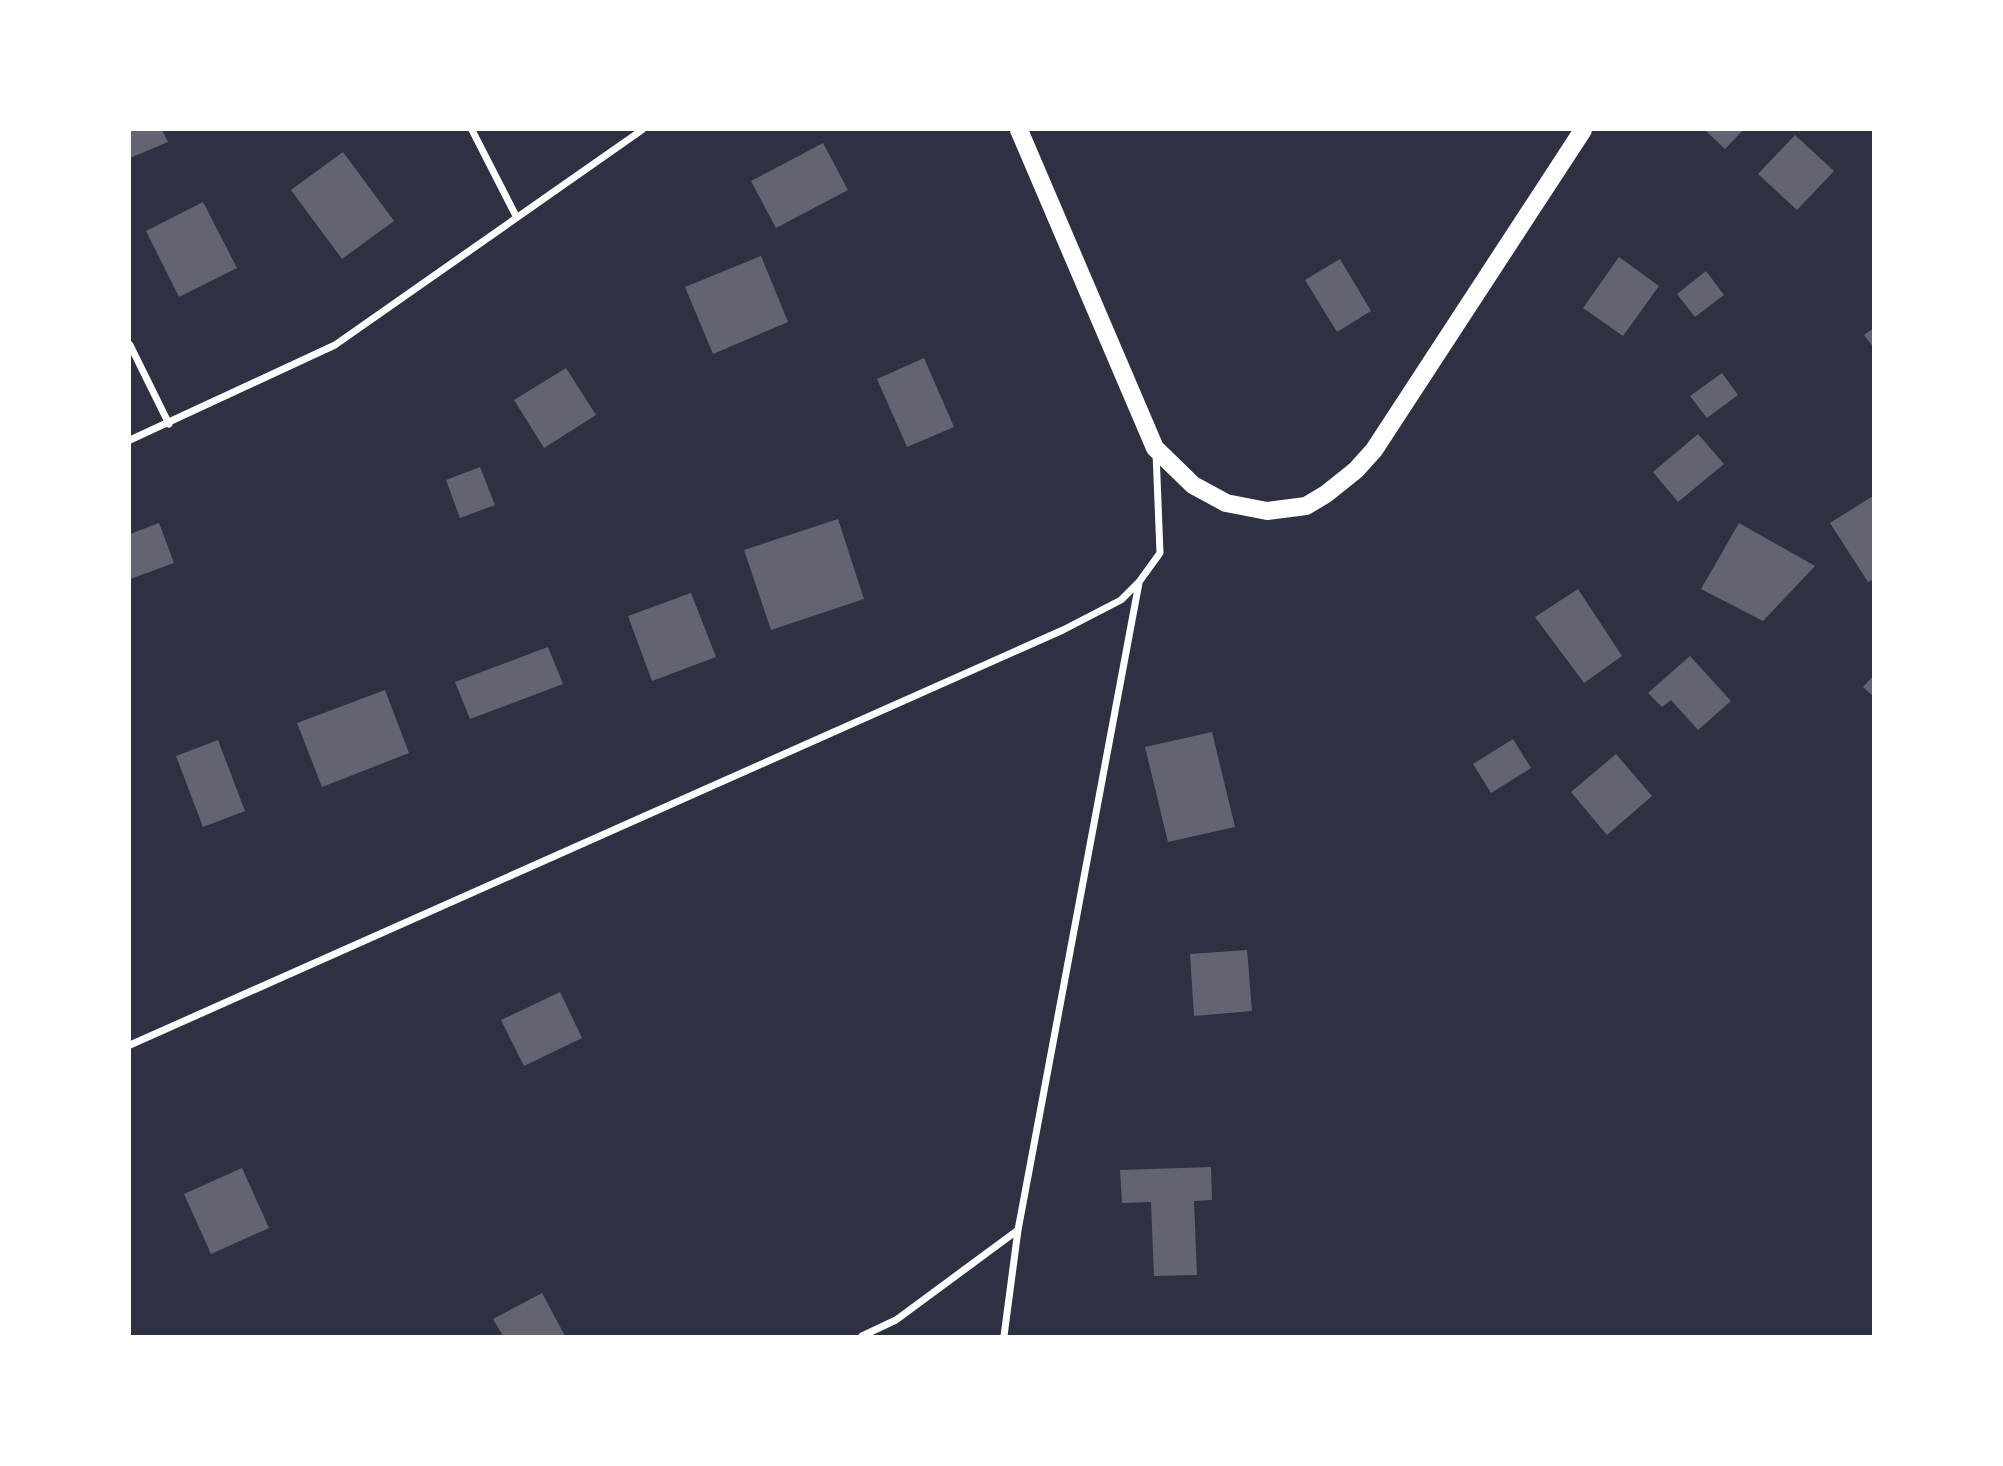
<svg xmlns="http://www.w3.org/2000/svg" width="2003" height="1466" font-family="Mulish,sans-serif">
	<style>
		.building { fill: #626471 }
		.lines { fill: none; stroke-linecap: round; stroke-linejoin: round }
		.minor { stroke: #fff; stroke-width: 7 }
		.primary { stroke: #fff; stroke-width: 18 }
	</style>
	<rect width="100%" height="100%" fill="#2d3142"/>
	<!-- building -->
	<path class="building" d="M130 130H162L168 142 130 158Z
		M1705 130H1743L1725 149Z
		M1795 135 1834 171 1797 210 1758 174Z
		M823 143 848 190 776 228 751 181Z
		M343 152 394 221 342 259 291 190Z
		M203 202 237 268 179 297 146 231Z
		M761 256 788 322 713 354 685 287Z
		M1619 257 1659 286 1623 336 1583 308Z
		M1340 259 1371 311 1337 332 1305 280Z
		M1706 271 1724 295 1695 317 1677 294Z
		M1874 328V348L1864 335Z
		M924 358 954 427 907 447 877 379Z
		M566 368 596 415 544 448 514 400Z
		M1722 373 1738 395 1707 418 1690 396Z
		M1698 434 1724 464 1678 502 1653 472Z
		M480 467 495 505 460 518 446 480Z
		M1873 496 1874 579 1868 582 1830 523Z
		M838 519 864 599 771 630 744 550Z
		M159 523 174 563 130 579V534Z
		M1739 523 1815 566 1763 621 1701 589Z
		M1578 589 1622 656 1584 683 1535 617Z
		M691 593 716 657 652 681 628 616Z
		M548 647 563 684 470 719 455 682Z
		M1690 656 1731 701 1698 730 1671 700 1662 707 1648 693Z
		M1874 675V697L1863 687Z
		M385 690 409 753 322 787 297 723Z
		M1212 732 1235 827 1168 842 1145 747Z
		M1513 739 1531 768 1491 793 1473 764Z
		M218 740 245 811 203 827 176 756Z
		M1616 754 1652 796 1607 835 1571 792Z
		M1247 950 1252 1011 1194 1016 1190 954Z
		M560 992 582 1038 524 1066 501 1020Z
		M1211 1167 1212 1200 1194 1201 1197 1275 1154 1276 1151 1202 1122 1203 1120 1170Z
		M242 1168 269 1228 211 1254 184 1194Z
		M542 1293 565 1336H503L493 1319Z"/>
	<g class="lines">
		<!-- minor -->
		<path class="minor" d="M472 130 516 216
			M130 345 169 424
			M130 440 335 345 642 130
			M130 1045 1063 630 1121 600 1139 582 1160 553 1156 452
			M862 1336 896 1320 1018 1230
			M1004 1336 1018 1230 1139 583"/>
		<!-- primary -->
		<path class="primary" d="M1019 130 1155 448 1193 485 1226 503 1267 511 1306 506 1326 494 1356 470 1374 450 1583 130"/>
	</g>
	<!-- border -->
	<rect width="2003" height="1466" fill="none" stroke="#ffffff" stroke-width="262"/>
</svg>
